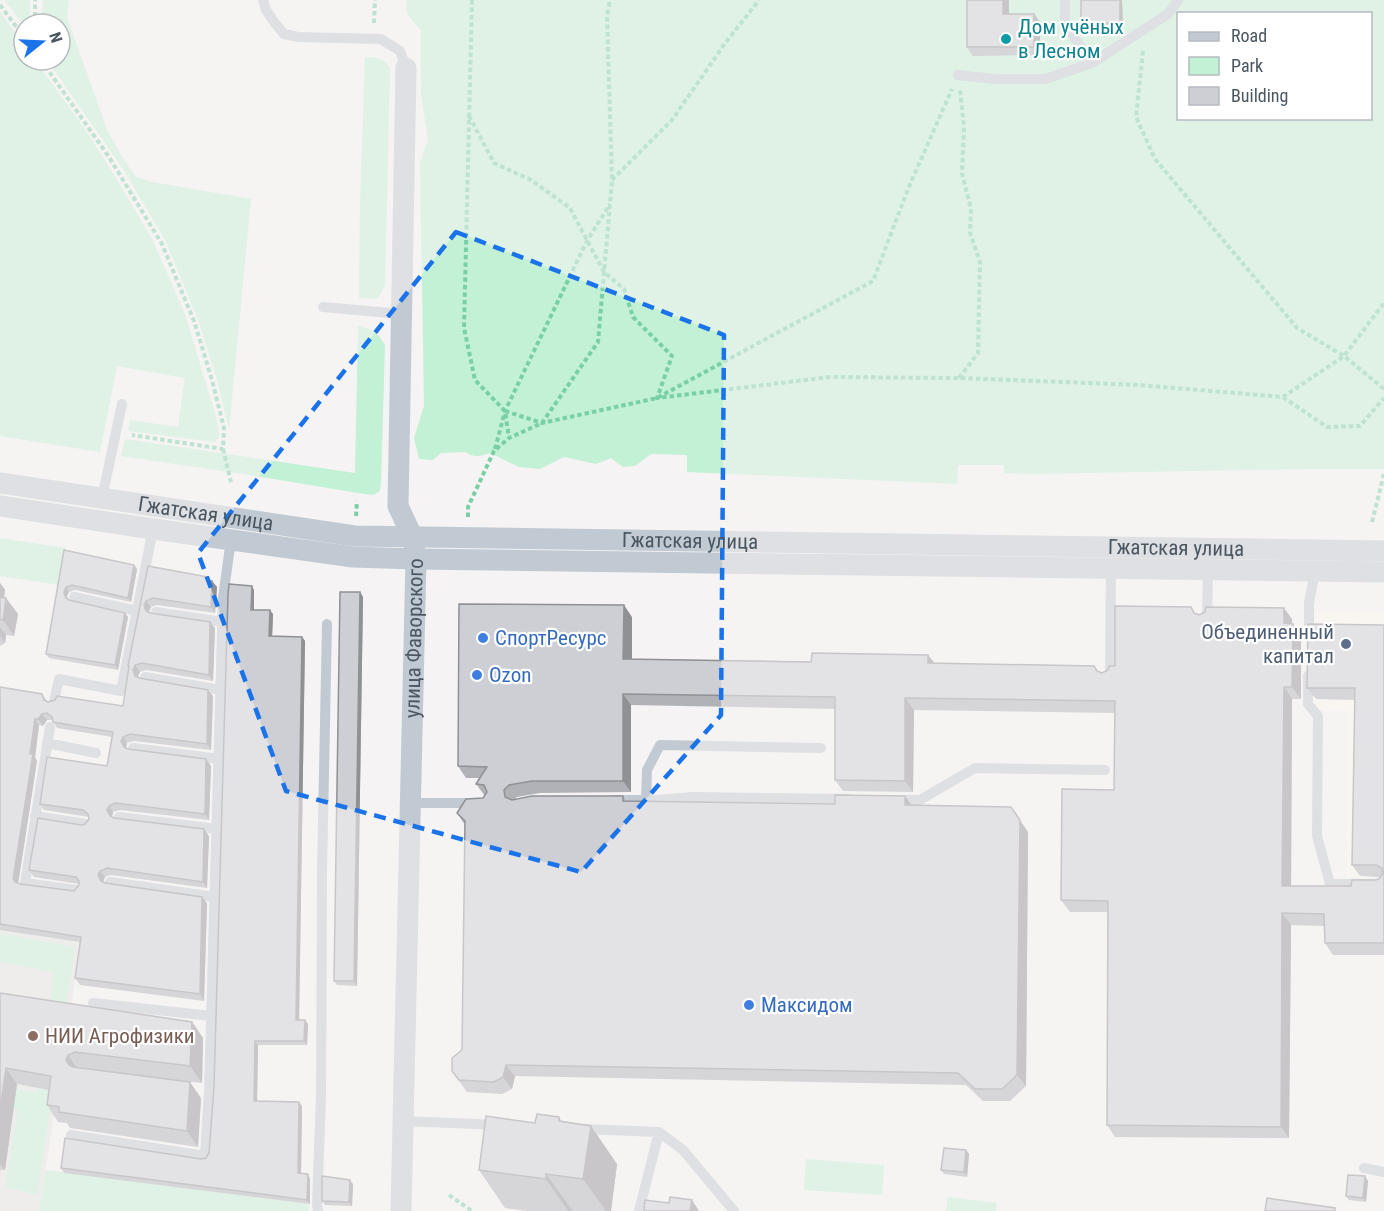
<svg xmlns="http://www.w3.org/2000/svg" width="1384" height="1211" font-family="'Roboto Condensed',sans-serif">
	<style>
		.commercial { fill: #fdf9ef }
		.education { fill: #e6e4e5 }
		.green { fill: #c3f1d5; fill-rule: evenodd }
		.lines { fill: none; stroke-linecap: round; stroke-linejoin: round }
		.path { stroke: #7ad0a6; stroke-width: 4; stroke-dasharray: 4.5 3; stroke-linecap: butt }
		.service { stroke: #c1cad2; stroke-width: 10 }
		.minor { stroke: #c1cad2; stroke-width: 21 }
		.wall { fill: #b0b2b7; fill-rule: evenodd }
		.shaded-wall { fill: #909195 }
		.building { fill: #cdcfd5; stroke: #909195; stroke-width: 1.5; fill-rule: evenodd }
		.marked { fill: none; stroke: #1a73e8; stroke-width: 4.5; stroke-dasharray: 12 8; stroke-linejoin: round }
		.culture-dot { fill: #0f9aa8; stroke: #fff; stroke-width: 2 }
		.shop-dot { fill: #3f7fe0; stroke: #fff; stroke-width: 2 }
		.service-dot { fill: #5c6f8a; stroke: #fff; stroke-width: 2 }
		.education-dot { fill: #8d6e63; stroke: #fff; stroke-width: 2 }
		.labels { text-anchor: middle; stroke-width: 4.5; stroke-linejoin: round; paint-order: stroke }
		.culture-label { font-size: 21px; fill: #0d838f; stroke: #fff; text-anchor: start }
		.street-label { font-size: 21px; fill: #4a5661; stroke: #fff }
		.service-label { font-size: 21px; fill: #4e5e75; stroke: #fff; text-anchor: end }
		.shop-label { font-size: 21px; fill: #366cbe; stroke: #fff; text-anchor: start }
		.education-label { font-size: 21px; fill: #785e54; stroke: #fff; text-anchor: start }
	</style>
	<rect width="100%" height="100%" fill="#f5f3f3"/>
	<!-- commercial -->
	<path class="commercial" d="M1310 610 1384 611V877H1347V710H1310Z"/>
	<!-- education -->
	<path class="education" d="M0 890 87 903 39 1211H0Z"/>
	<!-- green -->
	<path class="green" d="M5 0H30V24H24V26Z
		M43 0H69L67 17 107 130 122 157 136 177 152 182 251 199 229 430 217 380 197 317 165 240 123 169 47 60H60V24H41Z
		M406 0H1384V469H1306L1032 474 1004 473V465H958L957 484 687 472V455L651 454 635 466 623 467 611 458 596 464 564 457 540 469 519 467 490 453C482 456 473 458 466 452L441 453 433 460 419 459 414 438 424 406 420 162 428 140 421 95V30L407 14ZM1178 14H1370V118H1178Z
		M0 12 24 45V60H35L85 129 119 183 153 241 185 314 217 420 219 437 215 442 128 431 130 420 178 427 185 378 117 366 100 452 0 436Z
		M365 57C378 58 382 57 390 68L385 285 381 293 376 299 359 298 360 204Z
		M358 326C372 329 378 332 385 345L381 483 380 491 373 495 364 494 243 474 121 456 125 439 355 473Z
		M0 538 66 548 60 585 0 576Z
		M0 933 75 947 37 1195 5 1187 18 1110 0 1107V1086L38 1093 54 972 0 962Z
		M806 1159 884 1165 882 1195 804 1190Z
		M46 1170 309 1204V1211H39Z
		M948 1197 997 1203 996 1211H946Z"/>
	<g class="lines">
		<!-- path -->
		<path class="path" d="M472 0 464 328 475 380 505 411 509 438
			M0 5 24 37
			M374 23 375 0
			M35 24V0
			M1143 51 1136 117 1155 159 1297 328 1344 356 1384 389
			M41 60 109 157 162 244 194 321 212 380 224 428 223 449 132 435
			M469 116 494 163 531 180 570 208 604 272 624 289 633 317 672 356 657 398 830 377 959 378 1139 385 1283 397 1344 356 1384 303
			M612 180 672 120 726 42 759 0
			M959 378 978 353 980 262 970 233 971 209 962 173 964 127 960 90
			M1283 397 1327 427 1360 426 1384 398
			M505 411 542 423 657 398 873 281 908 189 952 89
			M223 449 231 482
			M495 449 505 411 587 241 610 204
			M356 516 357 501
			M468 517V507L494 451 509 438 542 423 598 342 612 181 607 16 610 0
			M1372 522 1384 474
			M449 1195 472 1211"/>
		<!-- service -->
		<path class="service" d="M263 0 266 10 274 22 284 34 298 37 381 39 400 51 406 68
			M1065 0V24L1092 63
			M958 75 995 79H1045L1092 63 1168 14 1178 0
			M323 307 402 314
			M102 498 122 404
			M74 597 137 611
			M156 612 223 622
			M1207 619 1208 570
			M1309 636V603L1315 571
			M1308 676V704L1318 716 1317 836 1330 884H1384
			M145 677 221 690
			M1110 677 1111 568
			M54 701 59 679 121 691 153 529
			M50 727 25 883 76 890
			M47 743 96 753
			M133 748 219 759
			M612 800H656L693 797 848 799
			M646 800 647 770 660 745 821 748
			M896 800H920L975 768 1105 770
			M411 803H476
			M35 816 86 824
			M119 817 217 829
			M110 882 215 897
			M93 1003 211 1016
			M403 1121 500 1125
			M581 1129 659 1132 639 1211
			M659 1132 683 1150 734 1211
			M71 1135 205 1156 209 1091 223 598 231 539
			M1364 1168 1384 1172
			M318 1211 317 1205 321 1096 322 871 327 624"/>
		<!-- minor -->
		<g class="minor">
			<path id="s1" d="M0 483 355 536 1384 551"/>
			<path d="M0 506 153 529 353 557 416 559 1384 572"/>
			<path id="s2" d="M401 1211 416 559 413 538 398 506 406 68"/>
		</g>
	</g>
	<!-- wall -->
	<path class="wall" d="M1009 0V14H1034L1040 22V55L973 56 967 47Z
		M1122 0 1123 27H1084L1081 23Z
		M64 550 137 569 131 602 75 590 69 592 67 596 68 599 69 600 128 617 118 670 49 658 46 654Z
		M148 566 212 581 217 587 215 613 157 605 151 607 149 611 150 613 210 622 215 628 213 681 146 670 140 672 138 676V677L208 690 213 696 211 750 134 741 127 743 126 748 128 749 206 759 211 766 209 820 120 810 113 812 112 817 114 818 209 836 207 888 111 875 105 877 103 882 105 883 207 903 204 1001 80 985 75 978 80 942 0 930V687L42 694 48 702 123 706 129 667 128 666ZM47 720H52L57 728 112 737 107 766 40 804 44 810 89 817V819L85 824 81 825 29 870 34 877 79 884V885L74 891 18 883 37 761 35 757 39 725 43 726Z
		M0 583 5 590 4 597 18 614 14 636 6 635 5 643 0 646Z
		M254 590V610L273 614 272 636 302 637 305 641 299 1020 308 1024 307 1045H258L257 1102 302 1106 301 1174 310 1179V1204L64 1173 61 1168 201 1159 206 1158 209 1153Z
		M360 592 363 597 357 986 337 985 334 981Z
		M1196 614 1292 619V624L1301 635V699H1292L1291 886H1351L1376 880 1380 878 1381 877 1360 876 1352 865 1355 700 1316 699 1307 688 1384 625V955H1333L1325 943 1324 926 1291 925 1289 1138 1115 1137 1107 1125 1108 912H1070L1061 900 1114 790 1115 713 914 710 913 792 843 791 835 780V709L631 705V792L540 793 517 797 515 799 623 796 626 801 912 805 1028 832 1026 1086 1010 1101H983L966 1085 515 1076 512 1089 502 1094 467 1092 452 1071 462 1050 465 825 457 813 483 798 485 796 476 784 479 778H466L458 766 632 617V659L934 663 1099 672 1102 673 1115 666Z
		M0 993 192 1022 203 1038 202 1083 86 1069 201 1098 198 1147 70 1128 67 1123 58 1122 47 1105 49 1090 17 1084 5 1170H0Z
		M559 1117 562 1122 617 1164 611 1211H528L505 1208 479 1170 535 1123Z
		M966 1150 969 1154 967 1177 944 1174 941 1170Z
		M1365 1176 1368 1181 1366 1202 1349 1200 1346 1196Z
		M353 1184 352 1206 325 1205 322 1201Z"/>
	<!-- shaded-wall -->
	<path class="shaded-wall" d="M1003 0H1009V23L1003 14Z
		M1120 0H1122L1123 27 1120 23Z
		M1034 14 1040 22V55L1034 47Z
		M134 565 137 569 131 602 128 598Z
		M208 577 212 584V581L217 587 215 613 211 607 207 580Z
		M0 583 5 590 4 597 6 600V598L18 614 14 636 3 620 0 600Z
		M252 586 254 590V614L251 610Z
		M66 587 69 592 67 596 69 602 66 598 64 592Z
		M360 592 363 597 357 986 354 981Z
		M146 601 151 607 149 611 151 617 146 611 144 605Z
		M624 605 632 617V671L623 659Z
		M1284 608 1292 619V635L1284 623Z
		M270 610 273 614 272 640 269 636Z
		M125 613 128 617 118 670 115 665Z
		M210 622 215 628 213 681 209 675Z
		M1293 624 1301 635V699L1292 687Z
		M0 627 6 635 5 643 0 636Z
		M302 637 305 641 299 1024 296 1020Z
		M928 655 937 666 928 663Z
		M135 665 140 672 138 676 140 682 135 676 133 670Z
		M1284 687 1292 699 1291 898 1282 886Z
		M208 690 213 696 211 750 207 744Z
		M623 694 631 705V792L623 781Z
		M905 698 914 710 913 792 905 781Z
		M42 714 47 720 43 726 38 719Z
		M35 719 39 725 35 757 37 761 18 885 13 879Z
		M123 737 127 743 126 748 128 754 124 747 121 741Z
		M206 759 211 766 209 820 205 814Z
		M905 796 913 807 905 805Z
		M109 806 113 812 112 817 110 816 107 810Z
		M1011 807 1028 832 1026 1086 1017 1075Z
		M204 829 209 836 207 888 203 882Z
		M100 871 105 877 103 882 105 887 101 881 98 875Z
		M202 897 207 903 204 1001 200 994Z
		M1282 913 1291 925 1289 1138 1281 1127Z
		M305 1020 308 1024 307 1045 304 1041Z
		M192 1022 203 1038 202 1083 190 1066Z
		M255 1041 258 1045 257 1106 254 1101Z
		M68 1055 79 1071 69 1065 66 1060Z
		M506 1065 515 1076 512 1089 503 1077Z
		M6 1068 17 1084 5 1170 0 1164V1110Z
		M190 1082 201 1098 198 1147 187 1131Z
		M299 1102 302 1106 301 1177 298 1173Z
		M591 1126 617 1164 611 1211H606L583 1179Z
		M966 1150 969 1154 967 1177 964 1172Z
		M308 1174 310 1179V1204L307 1200Z
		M546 1174 573 1211H568L546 1179Z
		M1365 1176 1368 1181 1366 1202 1363 1198Z
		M350 1180 353 1184 352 1206 349 1202Z
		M692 1200 699 1211H690Z"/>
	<!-- building -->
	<path class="building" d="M967 0H1003V14H1034V47H967Z
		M1081 0H1120V23H1081Z
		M64 550 134 565 128 598 72 585 66 587 64 592 66 598 69 600 125 613 115 665 46 654Z
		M148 566 208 577 207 580 212 581 211 607 153 598 146 601 144 605 146 611 150 613 210 622 209 675 142 663 135 665 133 670 135 676 139 678 208 690 207 744 130 734 123 737 121 741 124 747 128 749 206 759 205 814 115 803 109 806 107 810 110 816 114 818 204 829 203 882 107 868 100 871 98 875 101 881 105 883 202 897 200 994 75 978 81 937 0 924V687L42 694 44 700 48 702 55 700 57 696 123 706 129 666H128ZM47 713 52 717 53 722 113 732 107 766 47 757 40 804 83 810 88 814 89 819 85 824 81 825 38 818 29 870 76 877 79 881V885L74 891 20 884 15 882 13 879 33 754H30L35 719H38L42 714Z
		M229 584 252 586 251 610H270L269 636 302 637 296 1020H305L304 1041H255L254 1101 299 1102 298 1173 308 1174 307 1200 61 1168 65 1138 201 1159 206 1158 209 1153 214 1087 228 594Z
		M340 592H360L354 981H334Z
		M0 597 6 598 3 620 0 619Z
		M459 604 624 605 623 659 811 662 812 653 928 655V663L1094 666 1097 671 1102 673 1108 670 1109 666H1115V606L1191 607 1194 613 1199 615 1205 612 1206 607 1284 608V623L1293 624 1292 687H1284L1282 886H1351L1352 880H1376L1380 878 1383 873 1382 868 1376 865H1352L1355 688H1307L1308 624 1384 625V943H1325L1324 914 1282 913 1281 1127 1107 1125 1108 901 1061 900 1062 789 1114 790 1115 701 905 698V781L835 780V697L623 694V781H532L509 785 504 790 505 797 512 800 532 796H623V801L835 804V795L905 796V805L1011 807 1020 820 1017 1075 1002 1089H975L958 1073 506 1065 503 1077 494 1082 459 1080 452 1071V1058L462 1050 465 821 457 813 466 799 483 798 487 792 484 785 476 784 487 767 458 766Z
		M0 993 192 1022 190 1066 75 1052 68 1055 66 1060 69 1065 73 1067 190 1082 187 1131 59 1112V1107L47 1105 51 1076 6 1068 0 1110Z
		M537 1114 559 1117V1121L591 1126 583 1179 546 1174V1179L479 1170 486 1116 535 1123Z
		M944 1148 966 1150 964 1172 941 1170Z
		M1348 1175 1365 1176 1363 1198 1346 1196Z
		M322 1176 350 1180 349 1202 322 1201Z
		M670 1197 692 1200 690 1211H644L645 1200 669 1203Z
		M1267 1198 1335 1208V1211H1265Z"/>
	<!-- marked area -->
	<path d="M0 0H1384V1211H0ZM456 232 724 335 721 715 581 872 286 791 198 553Z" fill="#f5f3f3" fill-opacity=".55" fill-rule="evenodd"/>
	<path class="marked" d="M456 232 724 335 721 715 581 872 286 791 198 553Z"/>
	<!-- markers -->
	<circle class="culture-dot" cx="1006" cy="39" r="6"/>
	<g class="shop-dot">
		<circle cx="483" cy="638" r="6"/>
		<circle cx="477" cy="675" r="6"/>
		<circle cx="749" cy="1005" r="6"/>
	</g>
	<circle class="service-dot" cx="1346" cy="644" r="6"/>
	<circle class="education-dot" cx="33" cy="1036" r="6"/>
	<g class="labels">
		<!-- culture labels -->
		<g class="culture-label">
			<text x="1018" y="34">Дом учёных<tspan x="1018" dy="24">в Лесном</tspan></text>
		</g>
		<!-- street labels -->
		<g class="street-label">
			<text dy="7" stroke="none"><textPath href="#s1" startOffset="208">Гжатская улица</textPath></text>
			<text dy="7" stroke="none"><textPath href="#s1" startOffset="694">Гжатская улица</textPath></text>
			<text dy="7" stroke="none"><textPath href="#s1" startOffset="1180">Гжатская улица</textPath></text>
			<text dy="7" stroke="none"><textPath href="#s2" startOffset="573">улица Фаворского</textPath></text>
		</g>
		<!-- service labels -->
		<g class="service-label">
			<text x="1334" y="639">Объединенный<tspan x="1334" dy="24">капитал</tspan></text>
		</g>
		<!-- shop labels -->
		<g class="shop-label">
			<text x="495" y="645">СпортРесурс</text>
			<text x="489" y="682">Ozon</text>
			<text x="761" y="1012">Максидом</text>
		</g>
		<!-- education labels -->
		<g class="education-label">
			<text x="45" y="1043">НИИ Агрофизики</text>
		</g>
	</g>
	<!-- legend -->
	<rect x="1177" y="12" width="195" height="108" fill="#ffffff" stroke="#b7bbc0" stroke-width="1.5"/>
	<rect x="1189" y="32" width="30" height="9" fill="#c1cad2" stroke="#b7bbc0" stroke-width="1.5"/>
	<text x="1231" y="42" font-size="18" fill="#4a5661">Road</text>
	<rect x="1189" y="57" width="30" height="18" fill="#c3f1d5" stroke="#b7bbc0" stroke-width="1.5"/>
	<text x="1231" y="72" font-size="18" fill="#4a5661">Park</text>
	<rect x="1189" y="87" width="30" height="18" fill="#cdcfd5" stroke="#b7bbc0" stroke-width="1.5"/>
	<text x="1231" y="102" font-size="18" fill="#4a5661">Building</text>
	<!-- north arrow -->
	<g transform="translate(42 42) rotate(72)"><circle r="28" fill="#ffffff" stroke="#b7bbc0" stroke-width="1.5"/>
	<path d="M0-4.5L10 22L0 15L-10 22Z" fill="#1a73e8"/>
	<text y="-9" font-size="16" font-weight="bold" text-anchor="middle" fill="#4a5661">N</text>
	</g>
</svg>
